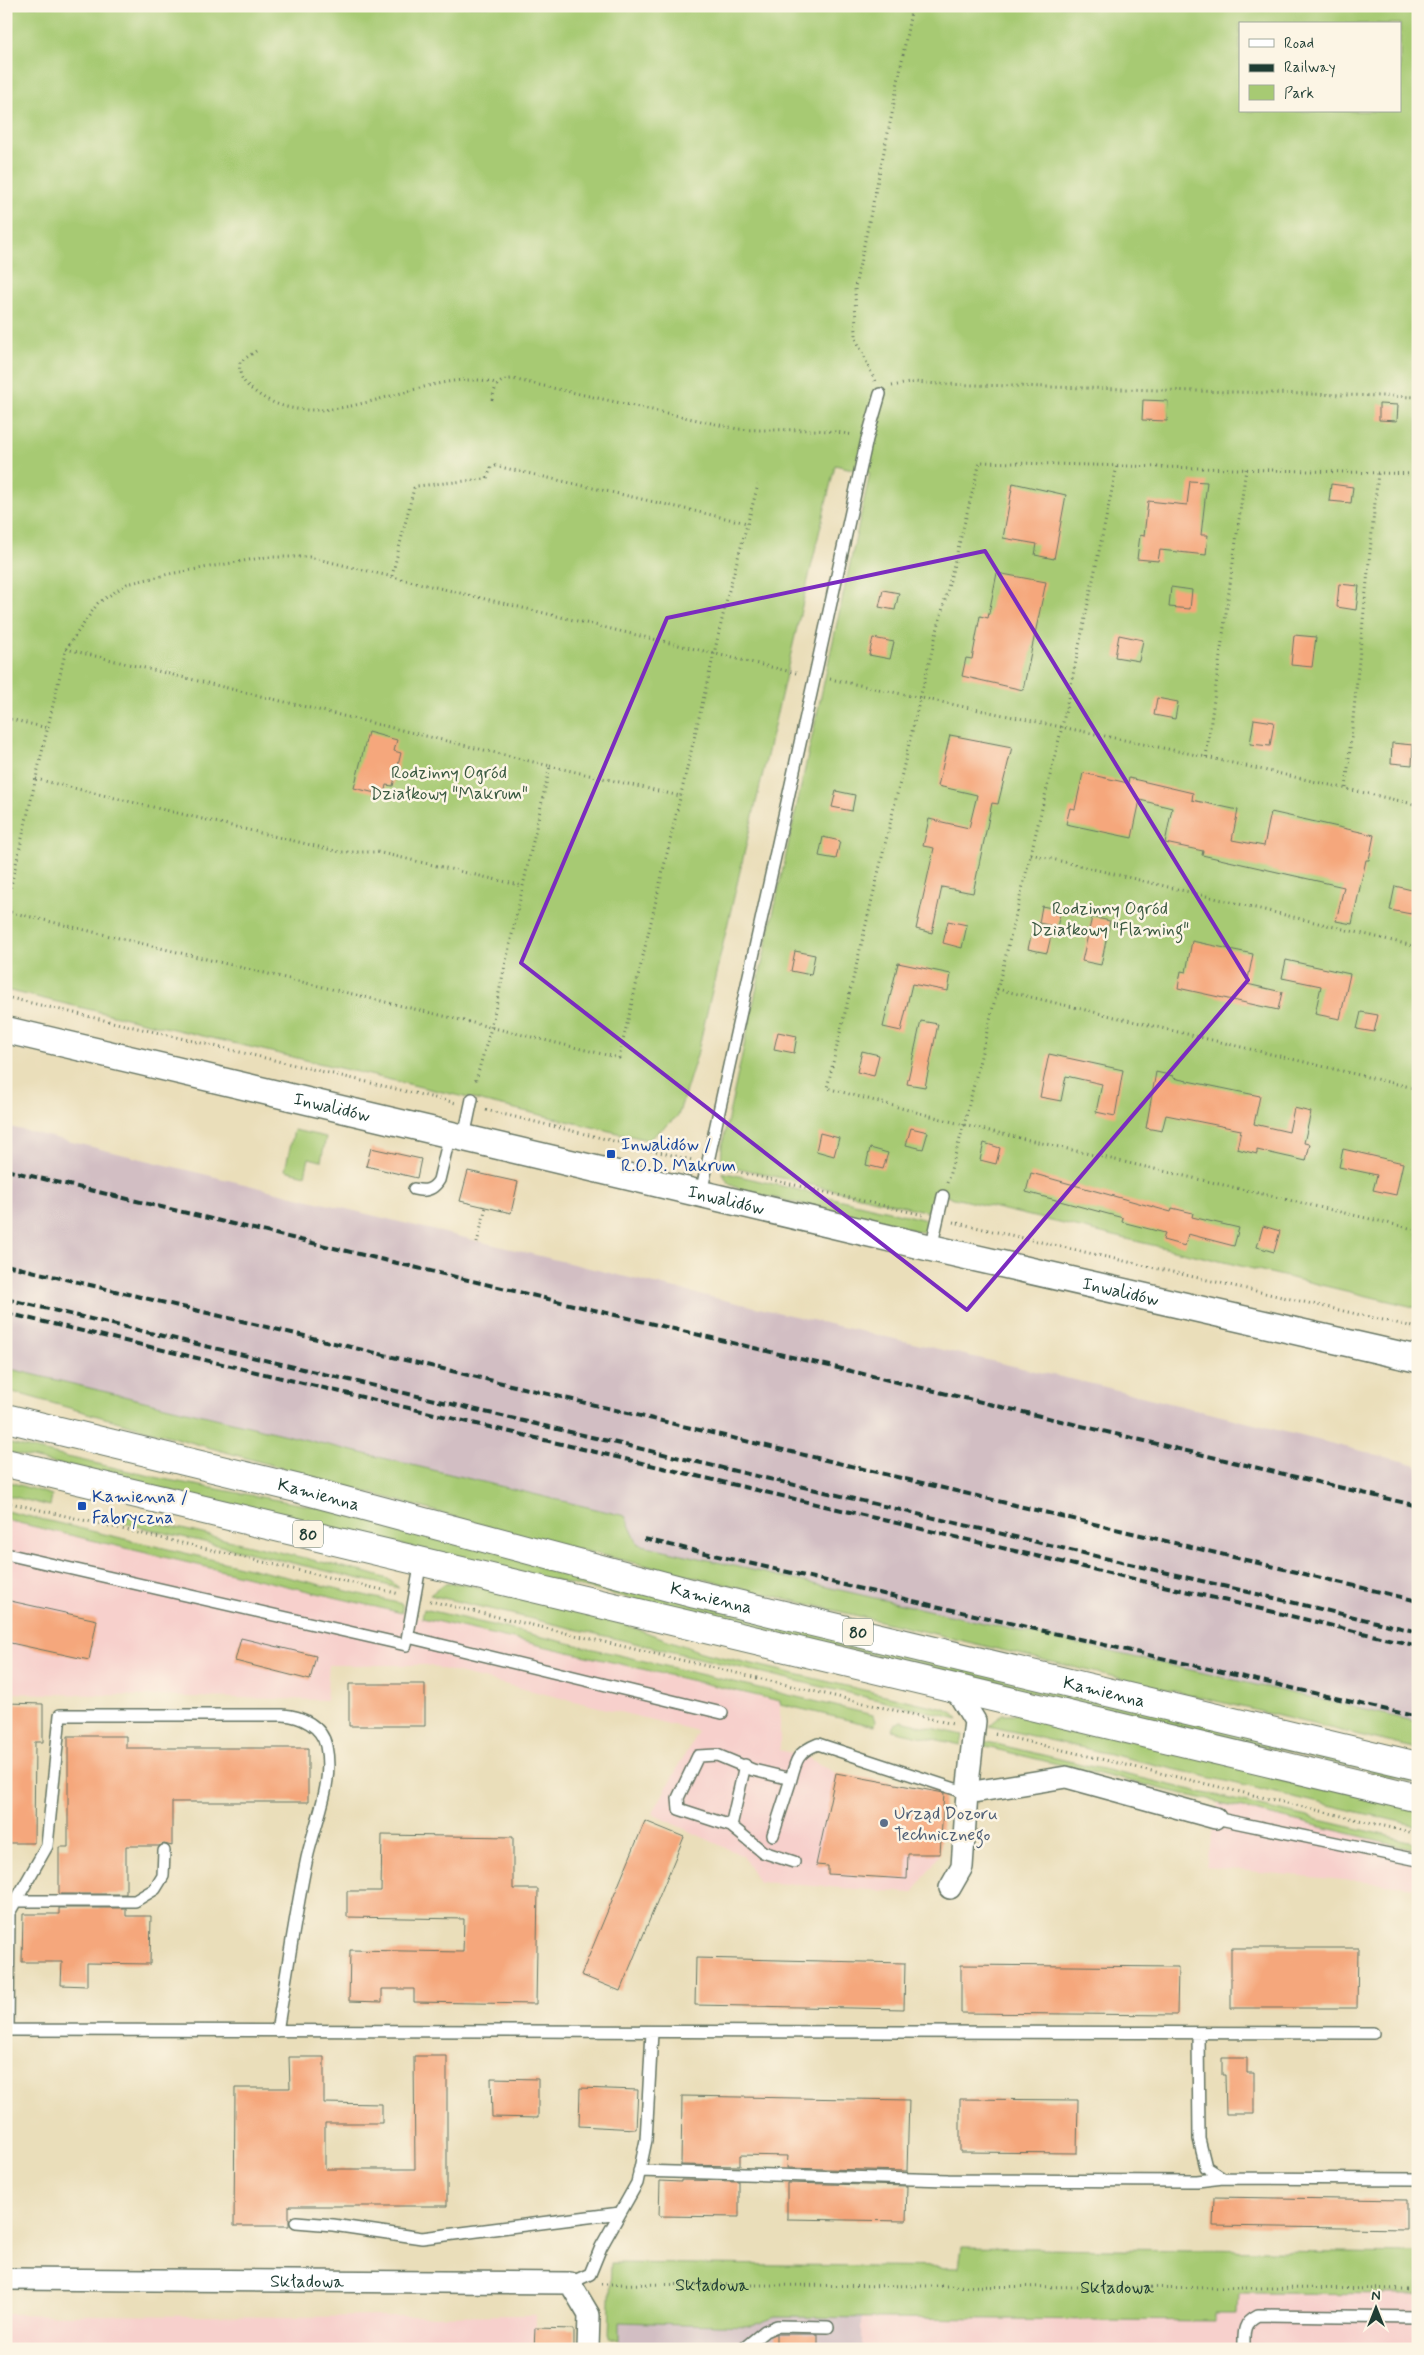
<svg xmlns="http://www.w3.org/2000/svg" width="1424" height="2355" font-family="Mynerve,sans-serif">
	<style>
		.built { fill: #f7d0cc }
		.industrial { fill: #d2bec3 }
		.green { fill: #a7ca73; stroke: #638454; fill-rule: evenodd }
		.building { fill: #f5a77b }
		.lines { fill: none; stroke-linecap: round; stroke-linejoin: round }
		.service-casing { stroke: #667563; stroke-width: 14 }
		.minor-casing { stroke: #667563; stroke-width: 24 }
		.tertiary-casing { stroke: #667563; stroke-width: 29 }
		.primary-casing { stroke: #667563; stroke-width: 30 }
		.path { stroke: #667563; stroke-width: 3; stroke-dasharray: 1 4; stroke-linecap: butt }
		.service { stroke: #fff; stroke-width: 11 }
		.minor { stroke: #fff; stroke-width: 21 }
		.tertiary { stroke: #fff; stroke-width: 26 }
		.primary { stroke: #fff; stroke-width: 28 }
		.rail { stroke: #1f3d34; stroke-width: 4; stroke-dasharray: 8 4; stroke-linecap: butt }
		.marked { fill: none; stroke: #7b2cbf; stroke-width: 4; stroke-linejoin: round }
		.transit-dot { fill: #1a4fb4; stroke: #fcf5e5; stroke-width: 2 }
		.service-dot { fill: #5c6f8a; stroke: #fcf5e5; stroke-width: 2 }
		.labels { text-anchor: middle; stroke-width: 5; stroke-linejoin: round; paint-order: stroke }
		.shield { fill: #fcf5e5; stroke: #617469; stroke-width: 1 }
		.shield-label { font-size: 16px; font-weight: bold; fill: #1f3d34 }
		.park-label { font-size: 18px; fill: #3a5941; stroke: #fcf5e5 }
		.street-label { font-size: 18px; fill: #1f3d34; stroke: #fcf5e5 }
		.transit-label { font-size: 18px; fill: #164399; stroke: #fcf5e5; text-anchor: start }
		.service-label { font-size: 18px; fill: #4e5e75; stroke: #fcf5e5; text-anchor: start }
	</style>
	<rect width="100%" height="100%" fill="#fcf5e5"/>
	<filter id="ink" filterUnits="userSpaceOnUse"><feTurbulence type="fractalNoise" baseFrequency=".02" numOctaves="2"/><feDisplacementMap in="SourceGraphic" scale="10" xChannelSelector="R" yChannelSelector="G"/><feConvolveMatrix kernelMatrix="1 2 1 2 8 2 1 2 1" color-interpolation-filters="sRGB"/></filter>
	<filter id="wash" filterUnits="userSpaceOnUse"><feTurbulence type="fractalNoise" baseFrequency=".0096" numOctaves="4" result="noise"/><feDisplacementMap in="SourceGraphic" scale="20" xChannelSelector="R" yChannelSelector="G"/><feGaussianBlur stdDeviation="1.12" result="paint"/><feColorMatrix in="noise" values="0 0 0 0 0 0 0 0 0 0 0 0 0 0 0 0 0 1.4 0 .05"/><feComposite in="paint" operator="in"/></filter>
	<g filter="url(#wash)">
		<rect width="100%" height="100%" fill="#eadeba"/>
		<!-- built -->
		<path class="built" d="M6 1520 780 1702V1750L806 1757 836 1773 944 1792 940 1854 913 1893 758 1882 743 1856 652 1814 698 1731 425 1665H329L326 1700 6 1693Z
			M1218 1802 1418 1850V1887L1206 1867Z
			M1418 1926V2026H1411Z
			M1239 2293 1418 2294V2349H862V2317L1213 2321 1214 2314Z
			M6 2314 288 2317 535 2315V2328L574 2329V2349H6Z"/>
		<!-- industrial -->
		<path class="industrial" d="M6 1126 663 1286 1101 1386 1418 1465V1722L638 1544 625 1516 6 1368Z
			M775 2317H862V2349H619V2322L751 2326Z"/>
		<!-- green -->
		<path class="green" d="M6 6H1418V1308L937 1194 933 1213 721 1164 722 1146 870 473 835 465 697 1055 678 1116 648 1140 6 990ZM1240 24H1400V111H1240Z
			M294 1130 326 1137 321 1161 309 1158 305 1175 285 1170Z
			M722 1172 931 1221 929 1229 922 1232 744 1191 729 1184Z
			M6 1368 625 1516 638 1544 1418 1722V1749L526 1537 6 1390Z
			M6 1443 168 1480 343 1512 1418 1775V1783L6 1452Z
			M6 1481 52 1495 50 1506 6 1495Z
			M6 1511 402 1604V1613L6 1520Z
			M122 1515 368 1573 388 1579 399 1588 119 1522Z
			M461 1583 604 1617 701 1652 945 1709 954 1713 959 1719 430 1595 444 1584Z
			M424 1609 873 1715 875 1721 874 1726 780 1704V1701L422 1618Z
			M1003 1714H1018L1418 1808V1826L989 1726Z
			M901 1721 963 1735 961 1745 892 1730 894 1725Z
			M983 1741 1418 1843V1850L982 1746Z
			M962 2247 1418 2253V2294L1239 2293 1238 2314H1214V2321L775 2317 751 2326 619 2322V2341L609 2338 611 2263 959 2267Z"/>
		<g id="blocks">
			<!-- building -->
			<path class="building" d="M1143 400 1168 401 1167 421 1142 420Z
				M1379 404 1398 405 1397 421 1379 420Z
				M1190 481 1207 482 1201 535H1208L1206 555 1160 550 1158 561 1137 559 1140 535 1144 536 1148 501 1187 505Z
				M1013 483 1066 495 1054 559 1035 555 1037 544 1003 538Z
				M1331 484 1353 487 1351 503 1329 501Z
				M997 573 1046 582 1023 690 962 676 966 658 972 659 980 616 988 618Z
				M1339 584 1359 586 1356 610 1337 607Z
				M1171 587 1192 590 1190 609 1169 607Z
				M883 590 899 593 895 610 879 607Z
				M1119 635 1143 640 1139 661 1115 657Z
				M1294 635 1316 637 1312 667 1291 665Z
				M873 638 894 642 890 659 869 655Z
				M1157 698 1178 702 1175 719 1154 715Z
				M1254 719 1274 722 1270 746 1250 744Z
				M368 732 397 740 394 751 401 753 393 786 386 785 384 795 354 788Z
				M950 735 1012 747 998 804 992 803 973 893 942 887 932 933 916 929 934 848 923 846 929 819 969 828 977 795 938 786Z
				M1392 743 1413 745 1412 765 1391 763Z
				M1083 773 1128 783 1129 778 1193 793 1192 800 1238 810 1232 840 1264 846 1271 812 1374 835 1369 860H1366L1352 924 1336 921 1344 887 1202 855 1203 851 1165 843 1172 808 1140 800 1132 838 1066 824 1070 808 1075 809Z
				M836 791 855 795 852 811 832 807Z
				M823 837 840 841 836 859 819 856Z
				M1395 886 1416 891 1411 914 1390 910Z
				M1042 906 1061 910 1057 927 1039 923Z
				M1092 917 1110 921 1101 965 1082 961Z
				M948 921 967 925 962 948 943 943Z
				M1032 932 1051 936 1047 953 1028 949Z
				M1192 941 1253 954 1247 984 1282 992 1278 1010 1178 988 1181 971 1186 972Z
				M795 951 815 955 811 975 791 971Z
				M1286 960 1350 974 1340 1019 1315 1014 1321 986 1282 978Z
				M898 963 951 974 948 991 912 984 901 1031 883 1027Z
				M1361 1012 1378 1015 1374 1032 1357 1029Z
				M921 1021 938 1024 925 1087 907 1084Z
				M778 1032 797 1036 794 1053 774 1049Z
				M862 1051 879 1055 874 1076 857 1072Z
				M1049 1054 1123 1070 1115 1116 1096 1112 1102 1084 1066 1076 1061 1101 1040 1097Z
				M1156 1072 1173 1076V1078L1260 1096 1254 1124 1289 1132 1294 1108 1311 1112 1304 1143 1310 1144 1306 1161 1257 1150V1154L1237 1149 1241 1130 1166 1115 1162 1131 1146 1128Z
				M911 1128 928 1132 923 1149 906 1145Z
				M820 1133 839 1138 834 1156 816 1151Z
				M984 1143 1000 1148 996 1164 980 1160Z
				M371 1148 421 1159 417 1178 366 1166Z
				M870 1148 888 1153 883 1169 866 1165Z
				M1343 1149 1403 1163 1396 1195 1373 1190 1377 1175 1339 1167Z
				M468 1171 518 1182 511 1213 460 1201Z
				M1031 1173 1171 1212 1172 1208 1193 1213 1192 1217 1239 1228 1234 1246 1188 1234 1185 1246 1163 1240 1165 1233 1122 1222 1123 1218 1026 1192Z
				M1263 1226 1280 1231 1274 1252 1257 1247Z
				M6 1600 97 1620 89 1660 6 1642Z
				M241 1638 316 1656 310 1680 235 1661Z
				M349 1684H425V1726H349Z
				M6 1703 43 1704V1742H35L34 1843H6Z
				M68 1736H126V1748H308V1802H172V1846L164 1844 159 1846H126V1894H59V1847H68Z
				M836 1773 944 1793 940 1854H908L907 1879 828 1874V1866L816 1865Z
				M645 1821 684 1837 620 1991 581 1975Z
				M382 1835 513 1837V1889H538L536 2004 414 2002V1989H382V2002L349 2001 350 1950 463 1952 464 1919 347 1917V1891H381Z
				M59 1908H126V1916H151L150 1964 87 1963V1986L61 1985 62 1962H22L23 1914H59Z
				M1231 1948H1358L1357 2008H1231Z
				M696 1958 905 1963 904 2009 695 2005Z
				M961 1965 1178 1967 1177 2015 961 2013Z
				M414 2056H447V2206H289V2226H234L235 2088H290L289 2057H324V2103L382 2104V2123H325V2169H415Z
				M1222 2058H1247V2073H1254V2114H1226L1225 2075H1222Z
				M491 2078 538 2079V2118L492 2117Z
				M580 2088 638 2090 636 2129 579 2126Z
				M682 2096 909 2100 907 2171 787 2168 788 2156 740 2155V2166L681 2165Z
				M960 2099 1078 2100 1077 2153 960 2152Z
				M681 2180 739 2181V2217L659 2216 660 2181 681 2182Z
				M787 2183 907 2186 906 2221 787 2219Z
				M1214 2197 1406 2200V2229L1213 2226Z
				M535 2328 574 2329V2349H534Z
				M776 2334H818V2349H776Z"/>
		</g>
	</g>
	<g filter="url(#ink)">
		<use href="#blocks" fill-opacity="0" stroke="#667563" stroke-width="1"/>
		<g class="lines">
			<!-- service casing -->
			<g class="service-casing">
				<path id="service" d="M464 1137 472 1099
					M414 1189C425 1192 433 1190 439 1180L450 1134
					M701 1193 867 439 880 394
					M931 1248 943 1196
					M6 1554 406 1645 421 1561
					M408 1637 722 1713
					M1215 1818 1418 1860
					M731 1826 745 1765
					M773 1835 791 1779
					M794 1862 763 1852 731 1826 679 1809 678 1798 698 1756 717 1755 753 1770 791 1779C796 1759 798 1752 818 1744L967 1793
					M16 1901H135L155 1889 163 1876 164 1851
					M6 2030 1373 2033
					M8 2030 9 1913 47 1846 60 1715H283C301 1716 322 1726 326 1746 334 1784 315 1822 307 1858 295 1915 287 1974 277 2031
					M1198 2034 1199 2139 1206 2167 1223 2178 1418 2179
					M639 2171 948 2180 1197 2181 1223 2178
					M296 2222 333 2225 422 2238 620 2213
					M570 2283 590 2274 601 2247 637 2183 646 2140 652 2032
					M743 2349 765 2331 777 2326 828 2327
					M1244 2349C1244 2333 1242 2323 1258 2315L1418 2317"/>
			</g>
			<!-- minor casing -->
			<g class="minor-casing">
				<g id="minor">
					<path d="M967 1793 1066 1777 1215 1818"/>
					<path d="M950 1888 962 1867 967 1793 975 1721 955 1688"/>
					<path id="s2" d="M6 2279 570 2283 589 2315 588 2349"/>
				</g>
			</g>
			<!-- tertiary casing -->
			<g class="tertiary-casing">
				<g id="tertiary">
					<path id="s3" d="M6 1030 931 1248 1418 1359"/>
				</g>
			</g>
			<!-- primary casing -->
			<g class="primary-casing">
				<g id="primary">
					<path id="s4" d="M6 1418 300 1489 695 1594 1418 1766"/>
					<path d="M6 1463 1418 1798"/>
				</g>
			</g>
			<!-- path -->
			<g class="path">
				<path d="M256 351 240 362C238 375 244 384 254 391 314 438 399 384 464 380 474 380 487 379 497 384"/>
				<path d="M875 381 856 339 855 287 892 114 912 6"/>
				<path d="M892 386 915 382 939 384 1418 397"/>
				<path d="M492 400C495 387 497 380 512 379L738 429C776 432 815 426 852 435"/>
				<path d="M1418 474 980 462 920 698 827 1088 964 1125 1418 1230"/>
				<path d="M392 576 414 488 417 486 484 479 487 478 491 468 496 466 747 523"/>
				<path d="M66 649 550 766 491 1028 475 1083"/>
				<path d="M830 679 1206 757 1418 805"/>
				<path d="M6 718 47 728"/>
				<path d="M1206 757 1246 469"/>
				<path d="M550 766 680 796"/>
				<path d="M36 779 340 852H377L523 886"/>
				<path d="M1346 788 1378 473"/>
				<path d="M1031 854 1418 947"/>
				<path d="M6 907 66 649 98 603 127 584 169 574 266 557H309L800 674"/>
				<path d="M6 911 619 1058 728 594 758 485"/>
				<path d="M997 989 1418 1089"/>
				<path d="M6 997 456 1103"/>
				<path d="M486 1110 692 1160"/>
				<path d="M722 1168 923 1215"/>
				<path d="M947 1183 964 1125 1062 727 1117 466"/>
				<path d="M953 1222 1418 1328"/>
				<path d="M477 1243 486 1207"/>
				<path d="M6 1502 400 1594"/>
				<path d="M430 1601 953 1724"/>
				<path d="M995 1734 1418 1834"/>
				<path id="s1" d="M601 2284 1418 2289"/>
			</g>
			<!-- service -->
			<use href="#service" class="service"/>
			<!-- minor -->
			<use href="#minor" class="minor"/>
			<!-- tertiary -->
			<use href="#tertiary" class="tertiary"/>
			<!-- primary -->
			<use href="#primary" class="primary"/>
			<!-- rail -->
			<path class="rail" d="M6 1170 1418 1506
				M6 1265 1418 1601
				M6 1299 1418 1632
				M6 1313 1418 1646
				M644 1539 1418 1717"/>
		</g>
	</g>
	<!-- marked area -->
	<path class="marked" d="M985 551 1248 980 967 1310 521 963 667 618Z"/>
	<!-- markers -->
	<g class="transit-dot">
		<rect x="606" y="1149" width="10" height="10" rx="2.5"/>
		<rect x="77" y="1501" width="10" height="10" rx="2.5"/>
	</g>
	<circle class="service-dot" cx="884" cy="1823" r="5"/>
	<g class="labels">
		<!-- shield labels -->
		<g class="shield">
			<rect x="293" y="1520.5" width="30" height="27" rx="4"/>
			<rect x="843" y="1618.5" width="30" height="27" rx="4"/>
		</g>
		<g class="shield-label">
			<text x="308" y="1540">80</text>
			<text x="858" y="1638">80</text>
		</g>
		<!-- park labels -->
		<g class="park-label">
			<text x="449" y="778">Rodzinny Ogród<tspan x="449" dy="21">Działkowy "Makrum"</tspan></text>
			<text x="1110" y="914">Rodzinny Ogród<tspan x="1110" dy="21">Działkowy "Flaming"</tspan></text>
		</g>
		<!-- street labels -->
		<g class="street-label">
			<text dy="6" stroke="none"><textPath href="#s3" startOffset="335">Inwalidów</textPath></text>
			<text dy="6" stroke="none"><textPath href="#s3" startOffset="740">Inwalidów</textPath></text>
			<text dy="6" stroke="none"><textPath href="#s3" startOffset="1145">Inwalidów</textPath></text>
			<text dy="6" stroke="none"><textPath href="#s4" startOffset="322">Kamienna</textPath></text>
			<text dy="6" stroke="none"><textPath href="#s4" startOffset="728">Kamienna</textPath></text>
			<text dy="6" stroke="none"><textPath href="#s4" startOffset="1132">Kamienna</textPath></text>
			<text dy="6" stroke="none"><textPath href="#s2" startOffset="301">Składowa</textPath></text>
			<text dy="6" stroke="none"><textPath href="#s1" startOffset="111">Składowa</textPath></text>
			<text dy="6" stroke="none"><textPath href="#s1" startOffset="516">Składowa</textPath></text>
		</g>
		<!-- transit labels -->
		<g class="transit-label">
			<text x="621" y="1150">Inwalidów /<tspan x="621" dy="21">R.O.D. Makrum</tspan></text>
			<text x="92" y="1502">Kamienna /<tspan x="92" dy="21">Fabryczna</tspan></text>
		</g>
		<!-- service labels -->
		<g class="service-label">
			<text x="894" y="1819">Urząd Dozoru<tspan x="894" dy="21">Technicznego</tspan></text>
		</g>
	</g>
	<!-- margin -->
	<rect width="1424" height="2355" fill="none" stroke="#fcf5e5" stroke-width="25"/>
	<!-- legend -->
	<rect x="1239" y="22" width="162" height="90" fill="#fcf5e5" stroke="#a4ab9e"/>
	<rect x="1249" y="39" width="25" height="8" fill="#ffffff" stroke="#a4ab9e"/>
	<text x="1284" y="48" font-size="15" fill="#1f3d34">Road</text>
	<rect x="1249" y="64" width="25" height="8" fill="#1f3d34" stroke="#a4ab9e"/>
	<text x="1284" y="72" font-size="15" fill="#1f3d34">Railway</text>
	<rect x="1249" y="85" width="25" height="15" fill="#a7ca73" stroke="#a4ab9e"/>
	<text x="1284" y="98" font-size="15" fill="#1f3d34">Park</text>
	<!-- north arrow -->
	<g transform="translate(1376 2308)" stroke="#fcf5e5" stroke-width="4" paint-order="stroke">
	<path d="M0-4L9 19L0 12L-9 19Z" fill="#1f3d34"/>
	<text y="-8" font-size="14" font-weight="bold" text-anchor="middle" fill="#1f3d34">N</text>
	</g>
</svg>
